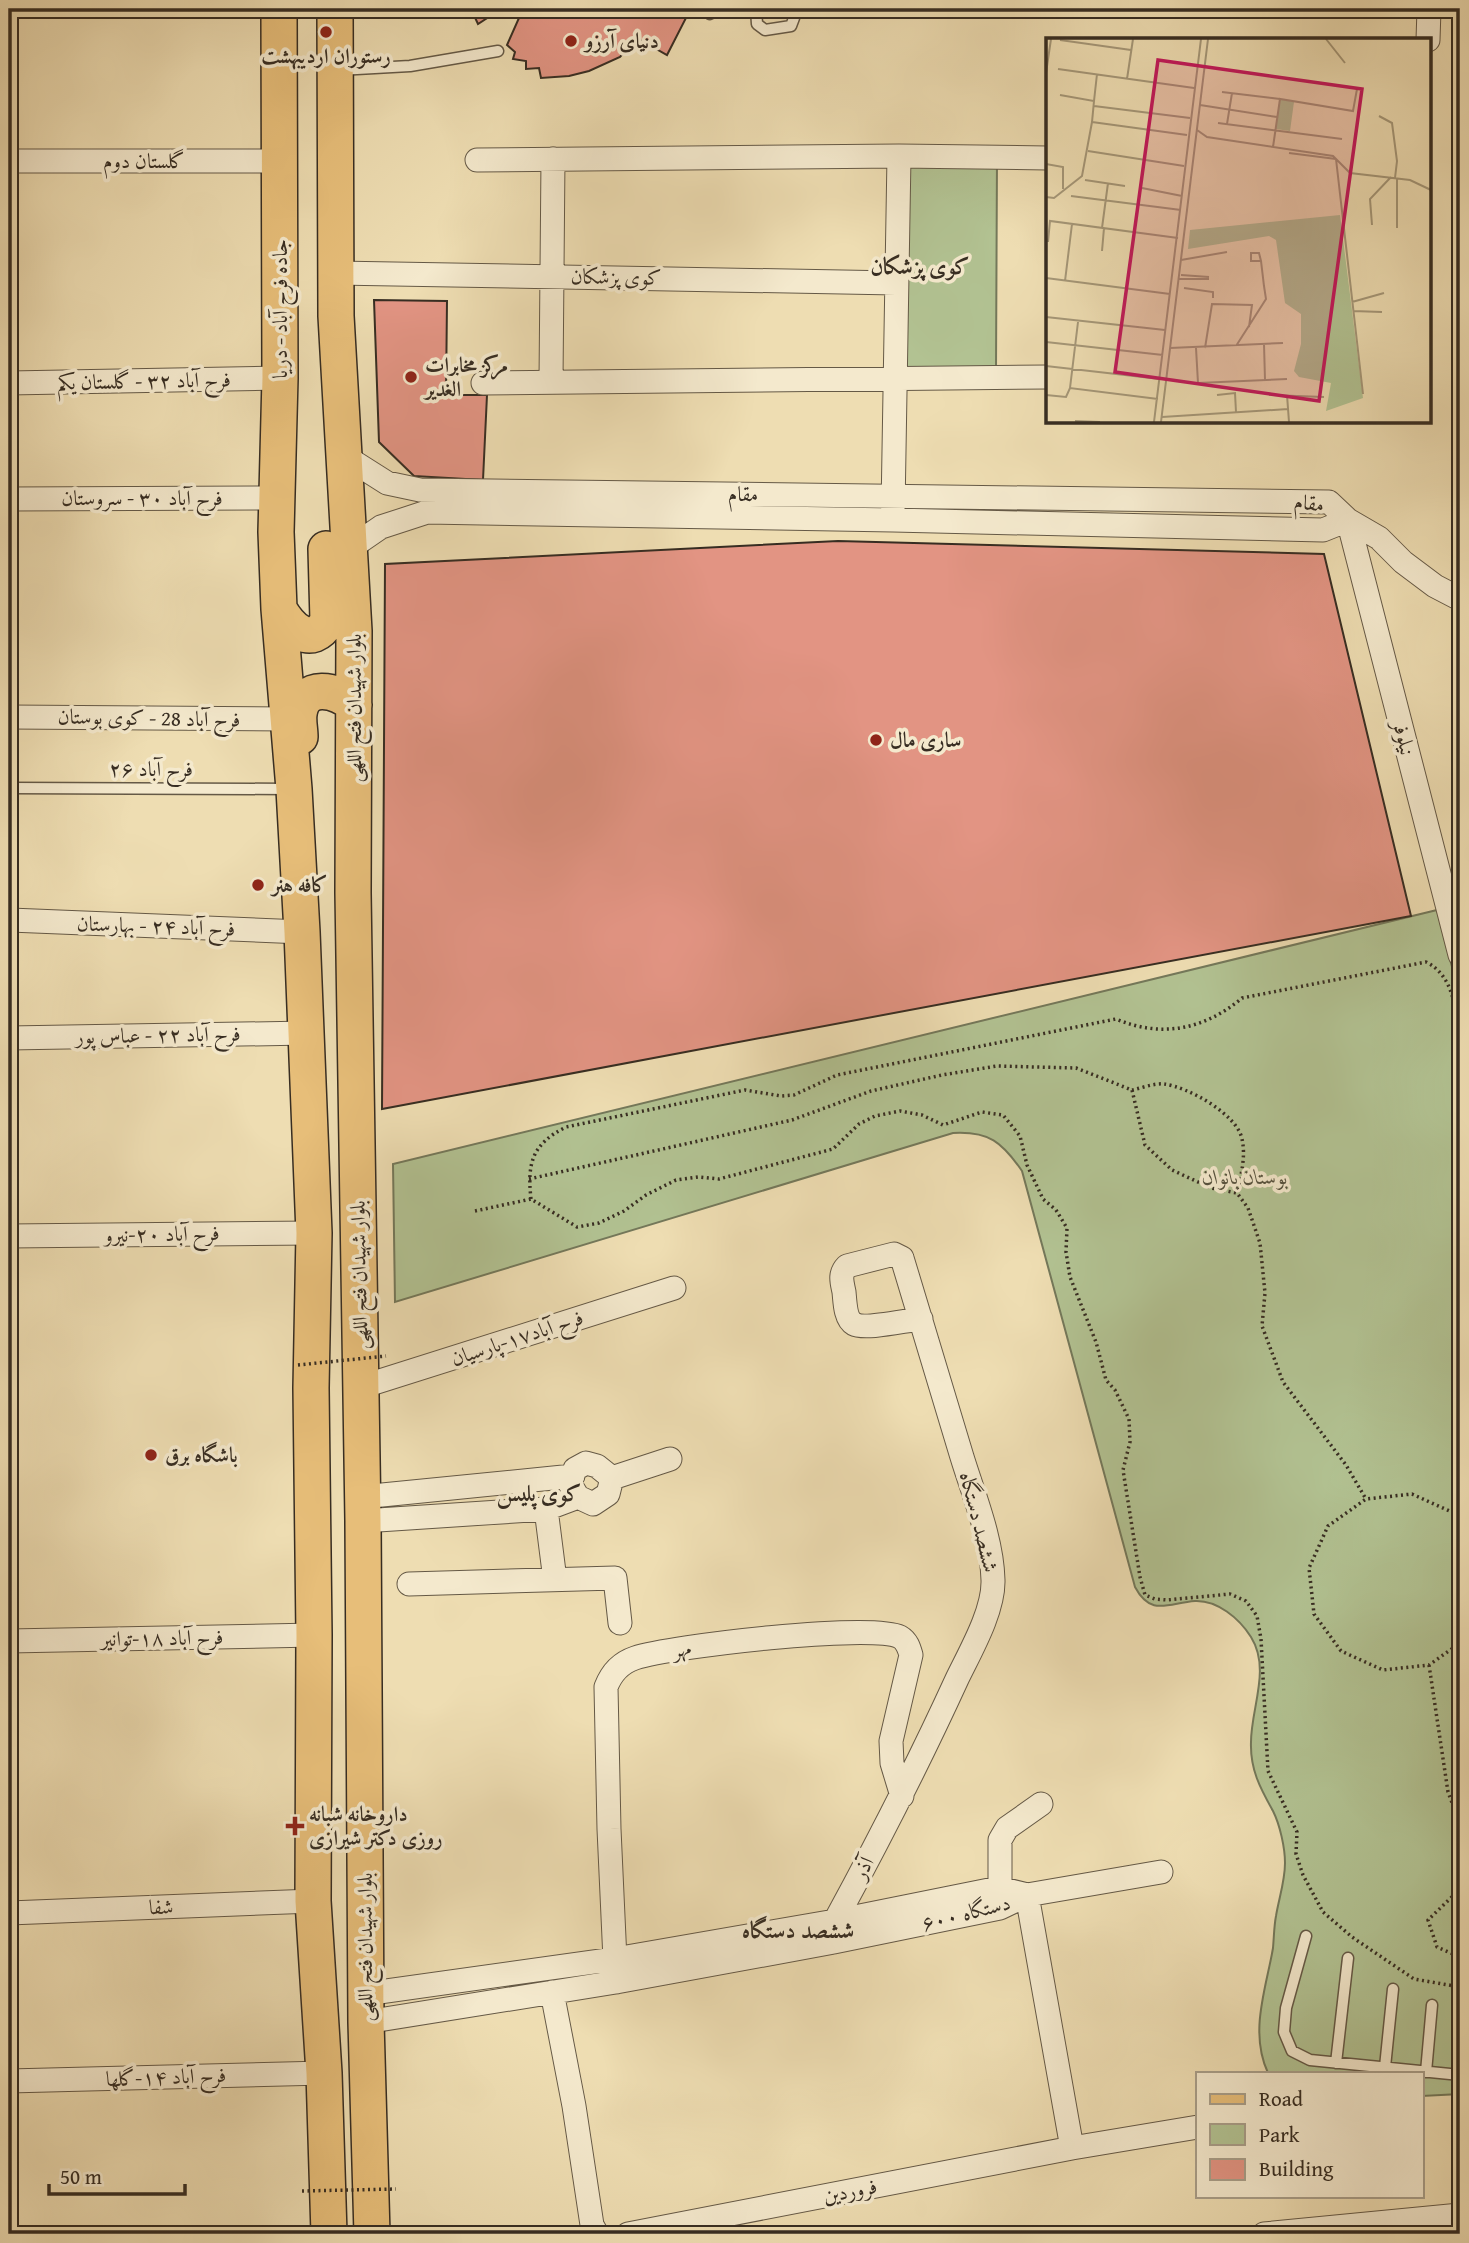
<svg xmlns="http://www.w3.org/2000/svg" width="1469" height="2243" font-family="'Gentium Book Plus',Amiri,serif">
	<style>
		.green { fill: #b2c292; stroke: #74785a; stroke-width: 2 }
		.building { fill: #e29483; stroke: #372d22; stroke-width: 2 }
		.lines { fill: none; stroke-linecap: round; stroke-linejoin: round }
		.lane-casing { stroke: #655946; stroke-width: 13 }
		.street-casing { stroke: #655946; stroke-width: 25 }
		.primary-casing { stroke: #372d22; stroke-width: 38 }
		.path { stroke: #372d22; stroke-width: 3.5; stroke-dasharray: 2 3.5; stroke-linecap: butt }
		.lane { stroke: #f4e9cd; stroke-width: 10 }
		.street { stroke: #f4e9cd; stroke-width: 23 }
		.primary { stroke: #e7be79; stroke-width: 35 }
		.path-bridge { stroke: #372d22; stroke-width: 3.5; stroke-dasharray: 2 3.5; stroke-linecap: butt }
		.poi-dot { fill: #8f2418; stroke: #f4e9cd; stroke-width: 2.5 }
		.labels { text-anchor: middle; stroke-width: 7; stroke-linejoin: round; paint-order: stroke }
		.poi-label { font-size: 21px; font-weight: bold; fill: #372d22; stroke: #f4e9cd; text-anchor: start }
		.street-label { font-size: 21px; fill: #372d22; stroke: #f4e9cd }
		.park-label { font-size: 21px; font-style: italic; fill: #56523e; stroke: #f4e9cd }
		.neighbourhood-label { font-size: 23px; font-weight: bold; fill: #372d22; stroke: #f4e9cd }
		.inset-road { fill: none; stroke: #a59778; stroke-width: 2 }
		.view { fill: #c2185b; fill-opacity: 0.15; stroke: #c2185b; stroke-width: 3.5 }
		.inset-edge { fill: none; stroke: #372d22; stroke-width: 3.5 }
	</style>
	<rect width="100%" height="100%" fill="#eeddb2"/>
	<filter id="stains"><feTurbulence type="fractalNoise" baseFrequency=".00286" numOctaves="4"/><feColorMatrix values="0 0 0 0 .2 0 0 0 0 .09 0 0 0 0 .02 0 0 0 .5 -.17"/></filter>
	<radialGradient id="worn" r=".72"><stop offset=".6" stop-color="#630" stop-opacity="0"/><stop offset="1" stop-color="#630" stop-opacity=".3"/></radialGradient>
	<!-- green -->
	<path class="green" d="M899 156 997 157 996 369 895 370Z
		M1437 910 1460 997V2094L1422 2096V2073H1268C1249 2032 1266 1989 1273 1948 1274 1937 1274 1926 1276 1916 1279 1898 1285 1881 1285 1863 1285 1848 1280 1825 1273 1811 1260 1788 1250 1769 1251 1742 1251 1708 1271 1669 1251 1637 1239 1618 1217 1600 1195 1601 1168 1603 1151 1617 1135 1587L1022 1171C1002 1142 989 1131 953 1133L395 1302 393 1164Z"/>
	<!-- building -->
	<path class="building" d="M471 9H501L478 24Z
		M510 9H669L688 14 667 55 637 38 620 57 589 71 569 76 541 78 539 68 526 69V61L513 59 515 52 507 45 519 18Z
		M374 300 447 301 446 395H487L483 480 414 476 379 442Z
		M838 541 1324 554 1411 916 382 1109 385 564Z"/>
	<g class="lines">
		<!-- lane casing -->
		<g class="lane-casing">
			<path id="lane" d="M709 9 710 14
				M756 9 757 24 765 30 791 26 794 18 793 9
				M339 70 410 66 498 51
				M9 788 291 789
				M1306 1936 1286 2008 1284 2032 1292 2051 1310 2060 1460 2075
				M1336 2063 1348 1958
				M1385 2067 1393 1989
				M1426 2072 1432 2005"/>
		</g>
		<!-- street casing -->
		<g class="street-casing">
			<path id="street" d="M1428 40 1429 9
				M477 160 899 156
				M9 161H280
				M336 273 896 283
				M551 382 553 159
				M9 383 280 378
				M483 383 1047 377
				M346 457 387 483 420 490 1329 502 1348 520 1379 538 1403 562 1435 586 1460 599
				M9 499 276 498
				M893 510 899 156 1047 158
				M1348 520 1460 955
				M349 549 381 527 427 512 893 520 1323 530 1348 520
				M9 717 289 719
				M10 920 302 932
				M9 1038 307 1033
				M9 1236 314 1233
				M361 1387 674 1288
				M586 1463 597 1466 612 1478 608 1494 593 1504 578 1497 570 1484 575 1469Z
				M612 1478 670 1459
				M362 1497 573 1476
				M546 1509 555 1580
				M363 1521 546 1509 578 1497
				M409 1584 615 1578 620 1623
				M9 1641 314 1635
				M1027 1895 1072 2148
				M1000 1902V1840L1007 1828 1041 1804
				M9 1913 313 1901
				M834 1942 835 1921C878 1842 919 1762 957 1679 970 1652 994 1611 993 1580 992 1539 974 1496 962 1457 942 1390 922 1324 902 1258L894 1254 847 1266C839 1274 842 1282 844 1292 845 1301 845 1319 854 1324 865 1330 907 1320 921 1319
				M616 1982 609 1829 606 1687C611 1674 620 1663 635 1658 672 1646 870 1623 900 1637 907 1641 909 1648 911 1655L891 1741 892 1763 902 1796
				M552 1992 574 2106 592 2225 597 2234
				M365 1994 615 1959 835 1921 999 1888 1027 1895
				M366 2022 616 1982 834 1942 1000 1908 1027 1895 1161 1872
				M9 2081 324 2073
				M628 2234 1072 2148 1198 2127
				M1264 2234 1460 2215"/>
		</g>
		<!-- primary casing -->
		<g class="primary-casing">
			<path id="primary" d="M279 9 280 378 276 532 279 609 294 789 302 932 314 1233 311 1388 314 1635 313 1901 324 2073 329 2234
				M335 9 336 316 354 631 353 893 363 1521 366 2022 372 2234
				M279 609C290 628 311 650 328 621L326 549
				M300 737C300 730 298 721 299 714 303 682 337 689 354 705"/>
		</g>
		<!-- path -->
		<path class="path" d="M1132 1090C1142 1088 1154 1083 1164 1084 1188 1087 1237 1114 1242 1139 1246 1157 1241 1175 1237 1193
			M529 1179 792 1120 871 1091 942 1075 997 1066 1076 1068 1132 1090 1145 1145 1172 1170 1211 1188 1237 1193 1248 1208 1260 1243 1265 1293 1262 1326 1283 1382 1346 1465 1366 1499
			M531 1199C527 1163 532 1144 566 1127L745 1090 781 1096 794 1095 837 1075 1116 1019C1161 1038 1204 1030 1242 998L1426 962C1452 975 1454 1003 1460 1029
			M475 1211 531 1199 577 1227 599 1223 624 1211 646 1195 676 1180 698 1177 719 1179 833 1149 859 1124 875 1116 900 1111 922 1115 943 1125 982 1112 1003 1115 1020 1136 1027 1165 1043 1199 1056 1210 1067 1228 1066 1252 1070 1277 1096 1342 1106 1380 1115 1390 1129 1419 1130 1442 1123 1470 1140 1577 1145 1595 1155 1599 1167 1600 1230 1594 1246 1601 1257 1616 1261 1639 1268 1771 1297 1832 1296 1854 1303 1875 1323 1912 1352 1937 1414 1979 1460 1987
			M1460 1522 1454 1513 1412 1494 1366 1499 1328 1526 1309 1568 1314 1614 1341 1651 1383 1670 1429 1665 1460 1643
			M1429 1665 1448 1792 1460 1824
			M1460 1889 1428 1920 1437 1947 1460 1957"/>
		<!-- lane -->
		<use href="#lane" class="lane"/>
		<!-- street -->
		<use href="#street" class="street"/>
		<!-- primary -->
		<use href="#primary" class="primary"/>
		<!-- path-bridge -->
		<path class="path-bridge" d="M298 1365 386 1356
			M302 2191 396 2189"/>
	</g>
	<!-- markers -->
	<g class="poi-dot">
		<circle cx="326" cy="32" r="7"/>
		<circle cx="571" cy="41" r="7"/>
		<circle cx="411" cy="377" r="7"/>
		<circle cx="876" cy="740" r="7"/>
		<circle cx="258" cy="885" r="7"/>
		<circle cx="151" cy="1455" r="7"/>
		<path d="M291.5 1815.5h7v7h7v7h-7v7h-7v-7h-7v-7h7z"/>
	</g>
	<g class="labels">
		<!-- poi labels -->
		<g class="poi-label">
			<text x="585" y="48">دنیای آرزو</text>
			<text x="326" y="63" text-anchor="middle">رستوران اردیبهشت</text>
			<text x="425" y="372">مرکز مخابرات<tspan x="425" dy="24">الغدیر</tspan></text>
			<text x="890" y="747">ساری مال</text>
			<text x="272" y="892">کافه هنر</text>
			<text x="165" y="1462">باشگاه برق</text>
			<text x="309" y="1821">داروخانه شبانه<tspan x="309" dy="24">روزی دکتر شیرازی</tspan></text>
		</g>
		<!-- street labels -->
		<g class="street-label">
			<text x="144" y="168">گلستان دوم</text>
			<text transform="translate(616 277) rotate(1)" y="7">کوی پزشکان</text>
			<text transform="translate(280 309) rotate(-90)" y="7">جاده فرح آباد - دریا</text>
			<text transform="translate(144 381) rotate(-1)" y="7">فرح آباد ۳۲ - گلستان یکم</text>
			<text transform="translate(743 494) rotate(1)" y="7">مقام</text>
			<text x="142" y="505">فرح آباد ۳۰ - سروستان</text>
			<text transform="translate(1309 503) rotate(6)" y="7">مقام</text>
			<text transform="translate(354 708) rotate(-90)" y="7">بلوار شهیدان فتح اللهی</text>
			<text transform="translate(149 718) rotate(1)" y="7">فرح آباد 28 - کوی بوستان</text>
			<text transform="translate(1404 738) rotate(76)" y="7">نیلوفر</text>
			<text x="151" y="776">فرح آباد ۲۶</text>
			<text transform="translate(156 926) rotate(2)" y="7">فرح آباد ۲۴ - بهارستان</text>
			<text transform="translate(158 1035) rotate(-1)" y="7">فرح آباد ۲۲ - عباس پور</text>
			<text transform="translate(162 1234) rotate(-1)" y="7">فرح آباد ۲۰-نیرو</text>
			<text transform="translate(359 1275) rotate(-91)" y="7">بلوار شهیدان فتح اللهی</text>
			<text transform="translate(517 1338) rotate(-18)" y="7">فرح آباد۱۷-پارسیان</text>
			<text transform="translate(979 1522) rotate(76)" y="7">ششصد دستگاه</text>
			<text transform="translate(162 1638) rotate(-1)" y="7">فرح آباد ۱۸-توانیر</text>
			<text transform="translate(682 1649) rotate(-9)" y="7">مهر</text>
			<text transform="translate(863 1868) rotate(-62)" y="7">آذر</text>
			<text transform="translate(161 1907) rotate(-2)" y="7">شفا</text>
			<text transform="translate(966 1913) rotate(-14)" y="7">۶۰۰ دستگاه</text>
			<text transform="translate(365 1947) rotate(-90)" y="7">بلوار شهیدان فتح اللهی</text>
			<text transform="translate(166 2077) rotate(-2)" y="7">فرح آباد ۱۴-گلها</text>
			<text transform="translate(850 2191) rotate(-11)" y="7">فروردین</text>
		</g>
		<!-- park labels -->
		<g class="park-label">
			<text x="1245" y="1184">بوستان بانوان</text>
		</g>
		<!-- neighbourhood labels -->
		<g class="neighbourhood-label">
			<text x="920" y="274">کوی پزشکان</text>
			<text x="539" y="1501">کوی پلیس</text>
			<text x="798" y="1938">ششصد دستگاه</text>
		</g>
	</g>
	<!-- overview -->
	<g transform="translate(1046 38)">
		<rect width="385" height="385" fill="#eeddb2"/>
		<path d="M234 61 248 64 244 93 230 91ZM294 177 317 360 280 373 285 345 253 339 248 333 255 306V276L239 265 230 202 223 198 142 211 144 192Z" fill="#b2c292"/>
		<path class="inset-road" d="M280 1 299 25M14 2 85 12M12 31 148 50M0 35 5 1M81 41 87 1M176 54 234 61M48 63 51 36M154 67 231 79M48 68 144 80M333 78 346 85 351 123 349 140M46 84 141 97M172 85 296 101M181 86 186 55M151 92 161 99 287 118 304 135 364 142 385 152M227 109 234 61 307 73 311 51M42 113 138 128M243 115 290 121M290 121 317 356M0 126 17 129V151M39 142 79 148M96 150 136 158M25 158 135 172M0 159 8 160 36 138 46 84 48 63 14 57M326 187 324 161 345 139M56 190 62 145M351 190V141M2 204 4 183 132 200M56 213 58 190M135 222 181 214M135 237 163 239M0 240 124 256M133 241H163M19 243 26 186M138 250 167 254V260M306 264 338 255M307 273 336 274M0 279 119 292M0 304 117 317M218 306 219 342M190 308 220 261 218 248 215 223 213 215H205V223H215M124 310 237 305M150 310 152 345 241 341M159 310 166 266 206 267 203 289M0 328 114 341M24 350 32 284M0 357 20 359 24 350 112 361M171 357 189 355 190 374M223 357 278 359M241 357 243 384M116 379 242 371M29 383 54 384M108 384 155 1M115 384 162 1"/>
		<path class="view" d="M112 22 316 51 273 363 69 334Z"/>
		<rect width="385" height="385" class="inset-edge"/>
	</g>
	<!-- margin -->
	<rect width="1469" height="2243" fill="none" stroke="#eeddb2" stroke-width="35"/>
	<rect x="10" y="10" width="1448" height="2222" fill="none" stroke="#372d22" stroke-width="3.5"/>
	<rect x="18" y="18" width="1434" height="2208" fill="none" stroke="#372d22" stroke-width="2"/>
	<!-- legend -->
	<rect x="1196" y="2072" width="228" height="126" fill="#f4e9cd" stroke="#a89e89" stroke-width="2"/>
	<rect x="1210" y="2094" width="35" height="10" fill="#e7be79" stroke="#a89e89" stroke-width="2"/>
	<text x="1259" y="2106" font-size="21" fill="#372d22">Road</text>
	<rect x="1210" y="2124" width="35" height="21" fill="#b2c292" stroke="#a89e89" stroke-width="2"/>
	<text x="1259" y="2142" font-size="21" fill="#372d22">Park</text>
	<rect x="1210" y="2159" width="35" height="21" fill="#e29483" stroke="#a89e89" stroke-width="2"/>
	<text x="1259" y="2176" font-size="21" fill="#372d22">Building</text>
	<!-- scale -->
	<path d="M49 2184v10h136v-10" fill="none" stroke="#372d22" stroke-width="3.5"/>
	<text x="60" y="2184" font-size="21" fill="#372d22" stroke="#f4e9cd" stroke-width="5" paint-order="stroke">50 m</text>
	<rect width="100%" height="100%" filter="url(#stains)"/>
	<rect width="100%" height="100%" fill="url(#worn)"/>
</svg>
